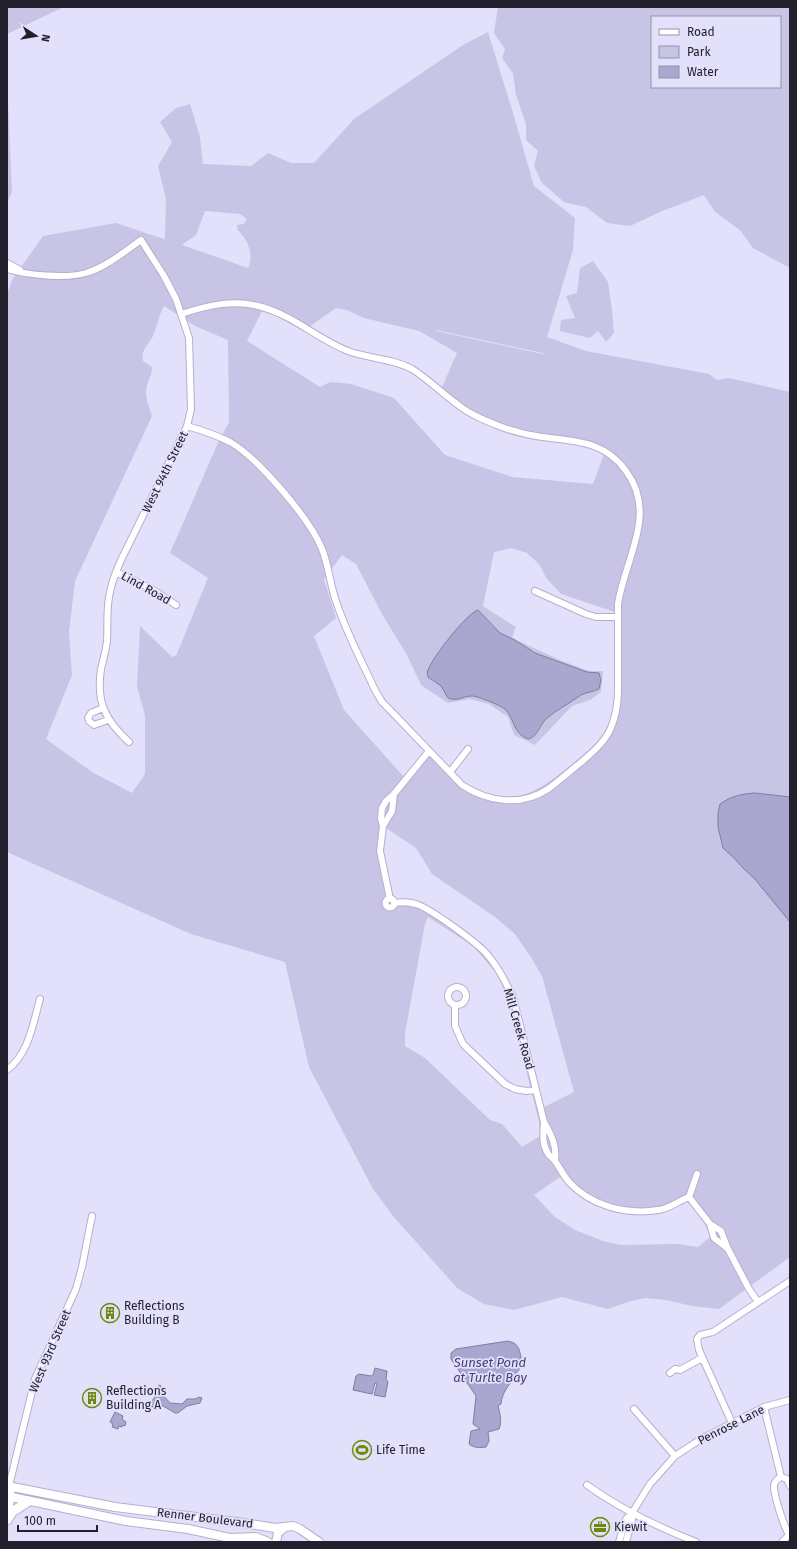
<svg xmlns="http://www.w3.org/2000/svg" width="797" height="1549" font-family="'Fira Sans',sans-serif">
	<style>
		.green { fill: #c7c4e6; fill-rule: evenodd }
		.water { fill: #a9a6cf; stroke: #807e9e }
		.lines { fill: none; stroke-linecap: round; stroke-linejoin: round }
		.minor-casing { stroke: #b3b0cf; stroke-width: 8 }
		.major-casing { stroke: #b3b0cf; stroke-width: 10 }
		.highway-casing { stroke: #b3b0cf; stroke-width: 11 }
		.minor { stroke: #fff; stroke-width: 6 }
		.major { stroke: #fff; stroke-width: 8 }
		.highway { stroke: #fff; stroke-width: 9 }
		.labels { text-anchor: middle; stroke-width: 3.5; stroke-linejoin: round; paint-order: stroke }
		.street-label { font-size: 12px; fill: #21202c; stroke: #e2e0fa }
		.poi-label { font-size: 12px; fill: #21202c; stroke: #e2e0fa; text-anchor: start }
		.water-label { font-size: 13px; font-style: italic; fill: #463d73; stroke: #e2e0fa }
	</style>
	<rect width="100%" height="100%" fill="#e2e0fa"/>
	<!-- green -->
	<path class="green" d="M7 7H64L7 34Z
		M498 7H790V268L753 248 740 230 715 212 704 195 660 212 630 226 607 223 586 207 564 202 542 183 534 166 538 151 526 140V124L516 95 513 73 502 58 505 49 494 33ZM652 17H780V87H652Z
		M488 32 513 113 534 186 575 218 573 250 547 337 586 351 709 374 717 380 729 378 790 392V1257L719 1309 692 1306 666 1300 645 1298 628 1302 608 1309 562 1297 514 1310 484 1304 457 1288 393 1216 373 1189 309 1067 285 962 191 934 7 852V294L12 280 43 236 116 223 167 240 165 239 166 199 158 166 172 142 160 122 176 108 190 104 200 137 203 164 251 166 268 153 291 163H314L354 119 463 45ZM205 211 240 214 247 219 244 224 237 225C237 231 240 232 243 236 250 245 253 258 248 268L182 245 196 235ZM164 306 195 326 228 340 229 422 217 445 170 553 208 578 176 656 172 657 140 626 137 687 145 715V774L132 793 92 772 46 739 72 675 69 632 75 581 152 416C149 406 144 396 147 385 149 379 152 374 152 367L143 361C140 350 149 345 153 336 157 326 159 315 164 306ZM336 308 347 310 364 318 419 331 457 353 439 394 457 409 483 423 516 436 585 445 604 454 593 484 512 477 445 455 394 398 351 384 330 382 320 387 247 341 262 311 277 316 303 331ZM436 330 542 353 547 355 436 331ZM511 548 527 553 539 564 547 579 561 594 615 612V706C608 736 594 746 572 764 545 786 518 808 481 791 474 788 466 784 460 779 450 770 442 760 432 750L403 776 344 710 314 636 336 618 324 579 342 555 356 564 382 614 407 655 421 685 448 703 470 699 489 704 508 717 514 735 535 745 572 706 590 700 601 692 603 671H589L560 660 512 638 516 627 483 606 494 552ZM386 828 416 848 432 874 495 917 515 934 532 959 542 976 574 1092 544 1107 513 992 507 977 483 946 429 907 410 900 395 899 391 896 383 851ZM428 917 473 946 496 973 508 997 539 1122 540 1136 522 1147 502 1124 490 1120 425 1058 405 1046V1033L425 924ZM560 1177C567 1185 575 1194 585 1200 606 1213 639 1218 663 1212 670 1210 678 1205 685 1201 698 1208 706 1224 710 1237L698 1247 678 1244 621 1245 603 1241 575 1230 555 1217 534 1195Z
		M7 78 12 192 7 203Z
		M593 261 608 282 612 310 614 333 606 342 598 331 590 338 560 331 561 320 575 318 566 296 577 293 580 268Z"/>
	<!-- water -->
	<path class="water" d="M478 610 500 633 515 640 535 653 587 672 599 673 601 680 599 689C593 692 587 692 581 695 570 703 558 709 547 718 540 724 538 736 529 739 511 734 516 716 502 707 496 704 478 696 472 696 463 696 457 702 448 698L441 686 428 677C427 673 427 671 429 668 433 657 467 613 478 610Z
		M755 793 790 797V922L754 878 744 869 733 857 723 848 718 827V813L720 804C731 796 741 794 755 793Z
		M508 1341C508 1341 514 1343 514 1343 522 1348 524 1368 516 1373V1376C509 1385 502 1392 501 1404L498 1406C500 1412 502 1423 499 1429L488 1432 489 1441 486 1447C479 1448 474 1448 469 1444L471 1431 480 1429 473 1424 476 1396 451 1359V1353L456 1349Z
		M375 1368 387 1371 386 1379 388 1382 385 1397 374 1395 377 1384 375 1383 372 1394 353 1390 356 1376 359 1374 371 1376 373 1375Z
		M159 1385 161 1386 163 1395 170 1403 182 1404 187 1399H195L199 1397 202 1398 200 1403 187 1406 178 1413H175L163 1406 149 1407V1402C157 1399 156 1392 159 1385Z
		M115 1412 123 1416 122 1419 126 1422 125 1426 123 1425 122 1427 119 1426 118 1429 112 1427 113 1424 110 1422Z"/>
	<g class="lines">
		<!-- minor casing -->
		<g class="minor-casing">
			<path id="minor" d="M7 263 20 270
				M7 269C27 275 66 279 86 273 106 267 124 252 141 240L164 276 176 299 189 338 191 409 187 426 122 558C117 569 112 580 110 592 106 608 108 625 107 641 106 651 103 660 101 669 96 702 105 720 129 742
				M181 314C206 306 232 299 258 306 292 314 317 339 348 351 369 359 392 358 412 369 428 379 442 393 457 404 469 414 484 420 499 426 512 431 527 435 542 437 575 441 605 441 626 471 658 514 625 558 618 604 618 626 618 648 618 671 618 688 619 705 613 722 608 740 593 752 579 764 569 772 559 781 548 789 521 807 488 802 462 785L391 711 382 702 375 690C362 662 347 634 337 604 330 586 329 566 322 549 310 519 258 458 230 442 216 435 201 430 187 426
				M116 572 152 589 176 605
				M535 591 586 614 596 617H618
				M103 708 91 713 88 718 89 721 94 725 108 720
				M450 772 468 749
				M383 826 392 811 394 794
				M385.5 903a4.5 4.5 0 1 1 9 0a4.5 4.5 0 1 1-9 0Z
				M390 899 380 851 383 826 381 819 382 808 386 801 394 794 429 751
				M394 903C401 902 409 902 416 904 431 909 473 940 485 952 497 965 505 981 513 997L544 1122C551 1134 557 1146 555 1160
				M448 996a9 9 0 1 1 18 0a9 9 0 1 1-18 0Z
				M455 1005V1026L463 1044 505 1084 515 1089 526 1091 536 1090
				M7 1070C29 1054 33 1023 40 999
				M544 1123C543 1133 542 1146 549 1155 551 1157 554 1159 555 1161 560 1168 563 1175 569 1182 591 1206 626 1215 658 1210 669 1209 678 1201 689 1197L710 1224 721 1231 728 1249 749 1289 758 1302
				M689 1197 697 1174
				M710 1224 714 1238 728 1249
				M670 1373 675 1369 680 1370 702 1358
				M764 1407 781 1477
				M634 1409 675 1456
				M732 1423 699 1350 697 1339 700 1335 713 1332 719 1328 790 1281
				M587 1485C620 1509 658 1527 696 1542
				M9 1486 35 1379 76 1289 82 1267 92 1216
				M789 1535C784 1526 773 1494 774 1485 775 1481 777 1479 781 1477L787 1479 790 1486
				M619 1542 626 1519 632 1513 650 1484 675 1456 701 1439 764 1407 790 1400
				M626 1542 632 1520V1513
				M782 1542 790 1534"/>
		</g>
		<!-- major casing -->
		<g class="major-casing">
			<path id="major" d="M7 1486 115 1507 244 1523 275 1528 293 1526 300 1529 319 1542
				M7 1496 126 1521 188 1529 230 1538 256 1537 268 1542
				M276 1542 278 1533 285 1527"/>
		</g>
		<!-- highway casing -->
		<g class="highway-casing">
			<path id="highway" d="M7 1513 10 1497 9 1486
				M7 1520 12 1512 29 1501"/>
		</g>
		<!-- minor -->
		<use href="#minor" class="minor"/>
		<!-- major -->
		<use href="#major" class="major"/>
		<!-- highway -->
		<use href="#highway" class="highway"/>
	</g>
	<!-- icons -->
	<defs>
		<g id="building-ring" transform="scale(1)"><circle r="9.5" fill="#e2e0fa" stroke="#6c8b0c" stroke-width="1.5"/><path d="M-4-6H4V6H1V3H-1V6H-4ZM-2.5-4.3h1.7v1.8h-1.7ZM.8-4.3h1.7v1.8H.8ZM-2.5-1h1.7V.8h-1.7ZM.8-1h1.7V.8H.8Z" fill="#6c8b0c"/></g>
		<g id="stadium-ring" transform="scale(1)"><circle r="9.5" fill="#e2e0fa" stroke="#6c8b0c" stroke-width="1.5"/><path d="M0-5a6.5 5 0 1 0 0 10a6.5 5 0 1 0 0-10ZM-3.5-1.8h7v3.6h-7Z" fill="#6c8b0c"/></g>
		<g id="office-ring" transform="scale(1)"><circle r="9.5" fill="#e2e0fa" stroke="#6c8b0c" stroke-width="1.5"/><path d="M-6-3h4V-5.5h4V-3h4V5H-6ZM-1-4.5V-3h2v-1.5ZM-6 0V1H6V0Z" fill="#6c8b0c"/></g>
	</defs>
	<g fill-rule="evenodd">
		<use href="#building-ring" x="110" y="1313"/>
		<use href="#building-ring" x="92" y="1398"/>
		<use href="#stadium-ring" x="362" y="1450"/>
		<use href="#office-ring" x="600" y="1527"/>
	</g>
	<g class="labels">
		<!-- street labels -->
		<g class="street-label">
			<text transform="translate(165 472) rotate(-64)" y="4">West 94th Street</text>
			<text transform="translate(146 588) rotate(29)" y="4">Lind Road</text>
			<text transform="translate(519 1029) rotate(74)" y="4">Mill Creek Road</text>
			<text transform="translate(50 1351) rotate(-67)" y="4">West 93rd Street</text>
			<text transform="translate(731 1425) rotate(-27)" y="4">Penrose Lane</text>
			<text transform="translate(205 1518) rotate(7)" y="4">Renner Boulevard</text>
		</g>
		<!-- poi labels -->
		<g class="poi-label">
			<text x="124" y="1310">Reflections<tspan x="124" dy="14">Building B</tspan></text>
			<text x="106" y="1395">Reflections<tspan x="106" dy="14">Building A</tspan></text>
			<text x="376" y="1454">Life Time</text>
			<text x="614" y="1531">Kiewit</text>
		</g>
		<!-- water labels -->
		<g class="water-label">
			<text x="490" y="1367">Sunset Pond<tspan x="490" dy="15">at Turlte Bay</tspan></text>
		</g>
	</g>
	<!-- border -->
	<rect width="797" height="1549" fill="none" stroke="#21202c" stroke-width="16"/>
	<!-- legend -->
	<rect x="651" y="16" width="130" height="72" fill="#e2e0fa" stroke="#9593a8"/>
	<rect x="659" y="29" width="20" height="6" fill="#ffffff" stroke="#9593a8"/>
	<text x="687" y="36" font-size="12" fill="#21202c">Road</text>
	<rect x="659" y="46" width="20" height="12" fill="#c7c4e6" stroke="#9593a8"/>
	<text x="687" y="56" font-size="12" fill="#21202c">Park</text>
	<rect x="659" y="66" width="20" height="12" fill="#a9a6cf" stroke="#9593a8"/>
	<text x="687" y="76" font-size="12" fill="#21202c">Water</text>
	<!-- north arrow -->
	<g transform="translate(36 36) rotate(102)" stroke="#e2e0fa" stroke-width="3" paint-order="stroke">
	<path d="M0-3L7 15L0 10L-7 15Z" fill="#21202c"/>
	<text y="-6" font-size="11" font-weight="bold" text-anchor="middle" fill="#21202c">N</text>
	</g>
	<!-- scale -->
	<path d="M18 1525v6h79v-6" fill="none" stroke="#21202c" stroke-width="2"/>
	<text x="24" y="1525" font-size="12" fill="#21202c" stroke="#e2e0fa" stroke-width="3" paint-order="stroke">100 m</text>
</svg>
